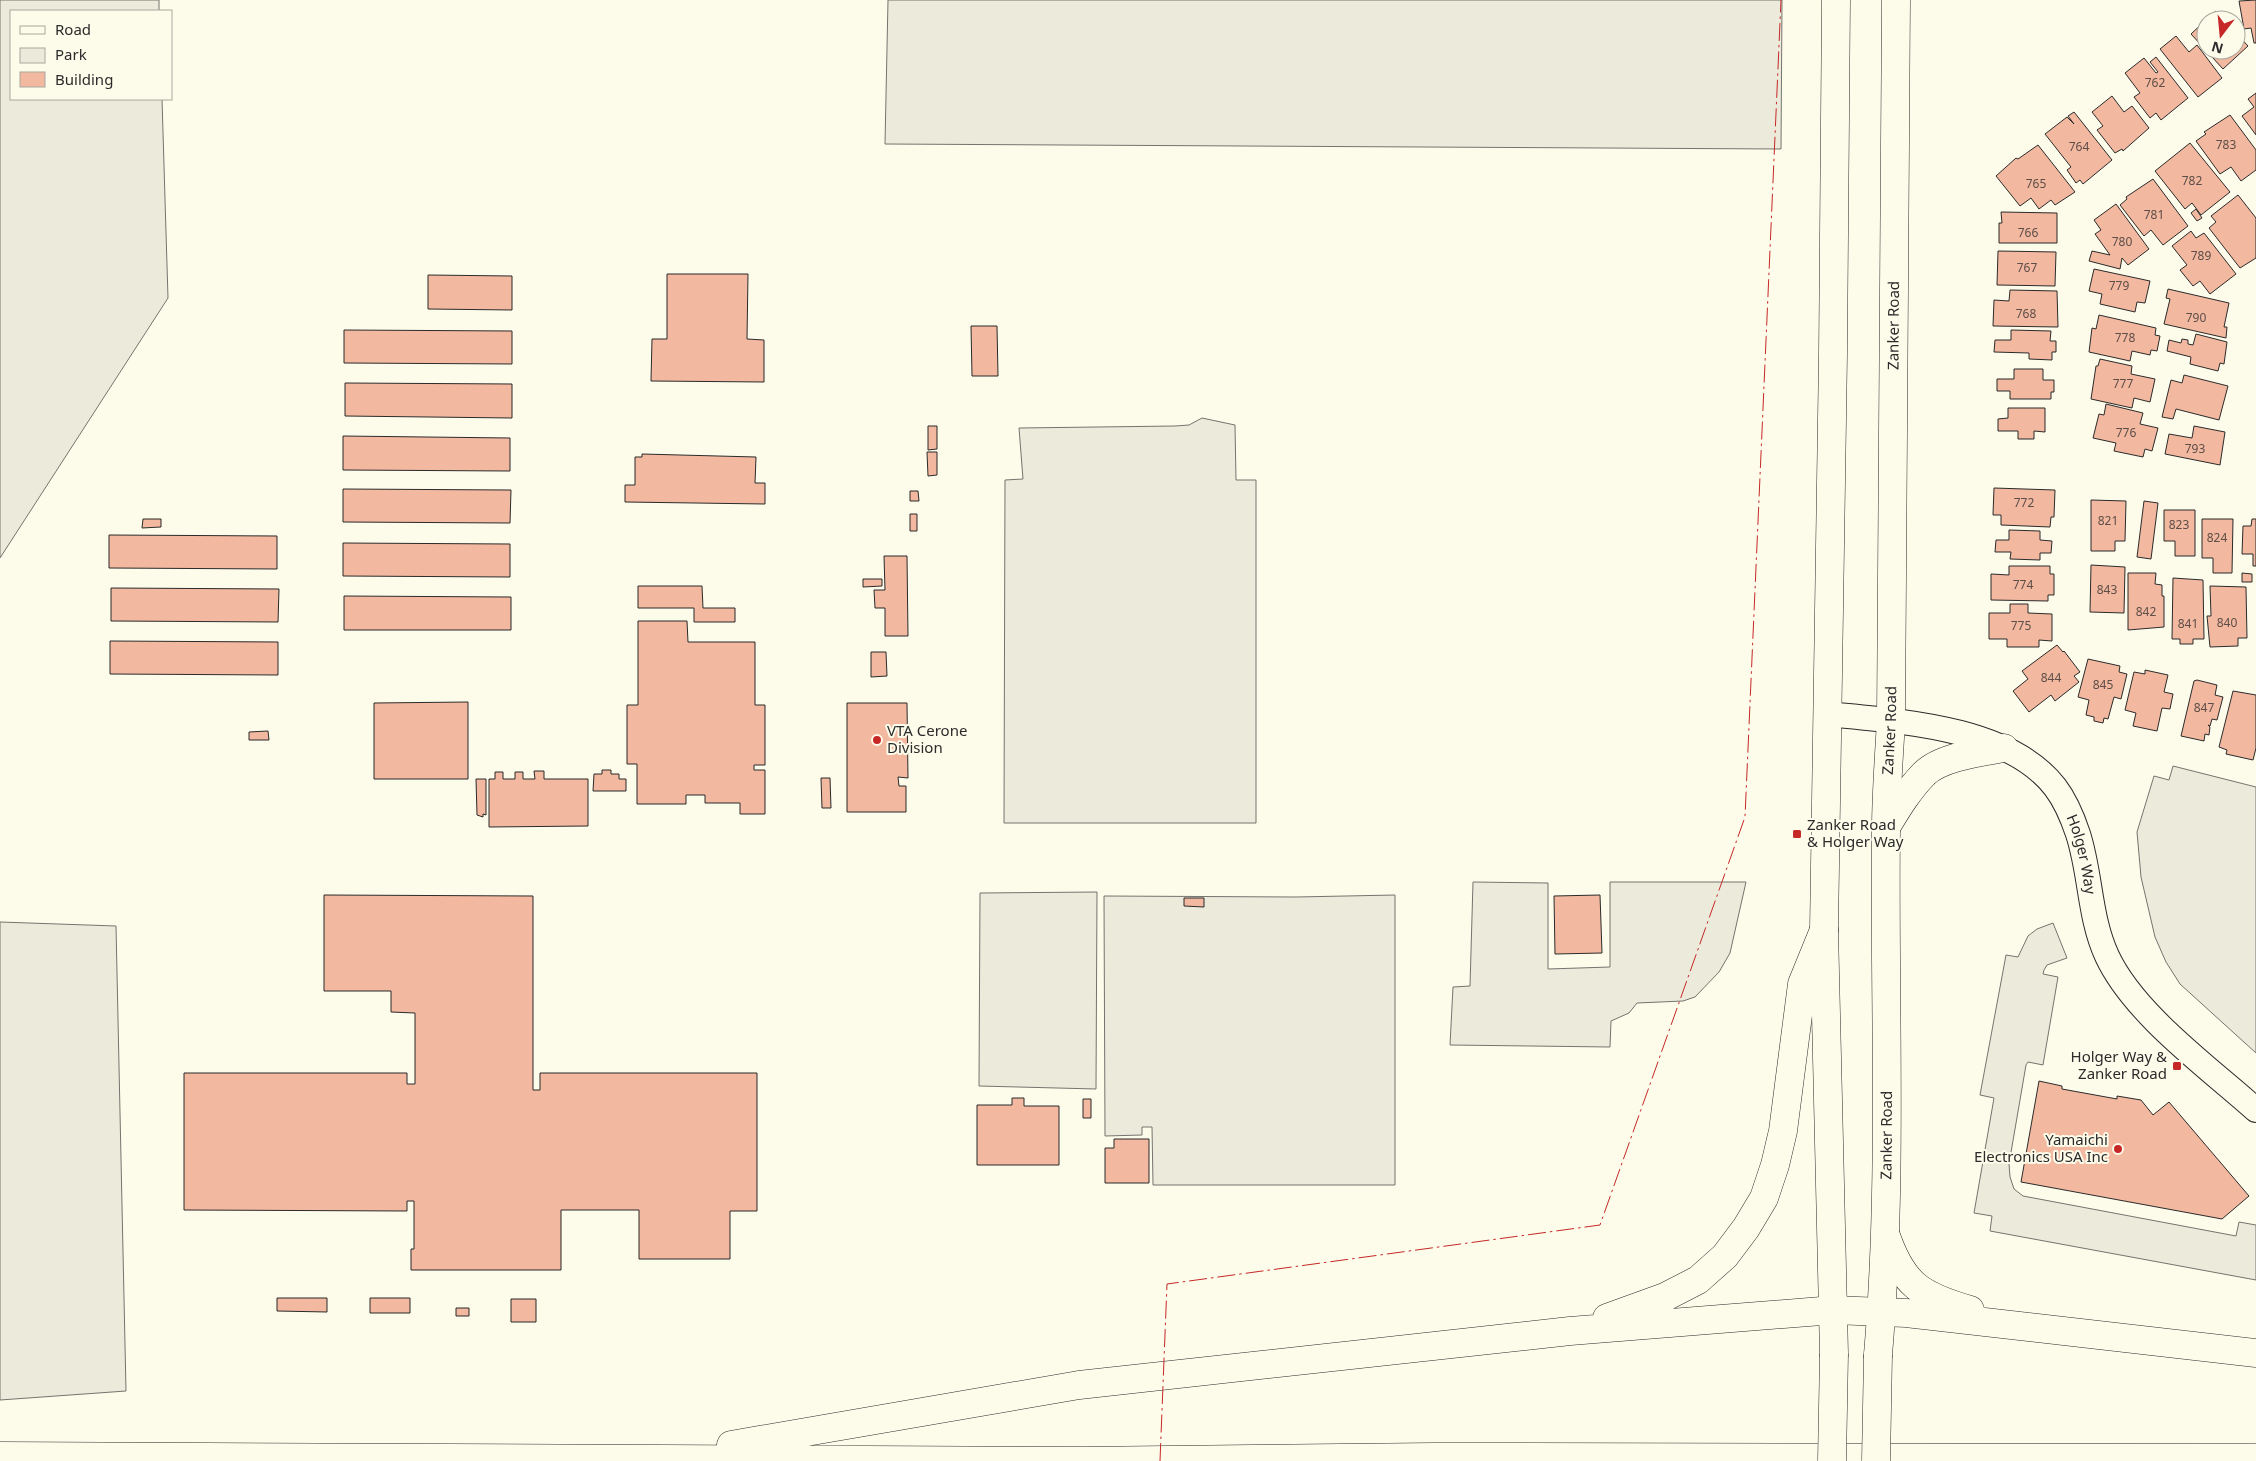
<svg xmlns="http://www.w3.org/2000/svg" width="2256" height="1461" font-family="'Noto Sans',sans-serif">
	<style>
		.green { fill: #ecebdb; stroke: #74746e }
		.parking { fill: #eceadb; stroke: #74746e }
		.building { fill: #f2b8a0; stroke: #2b2b2b }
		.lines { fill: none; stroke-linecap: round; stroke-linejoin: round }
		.tertiary-casing { stroke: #2b2b2b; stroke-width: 26 }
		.primary-casing { stroke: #2b2b2b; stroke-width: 29 }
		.motorway-casing { stroke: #2b2b2b; stroke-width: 29 }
		.tertiary { stroke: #fdfbea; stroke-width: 24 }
		.primary { stroke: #fdfbea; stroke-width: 28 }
		.motorway { stroke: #fdfbea; stroke-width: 28 }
		.primary-bridge-casing { stroke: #2b2b2b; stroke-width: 29; stroke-linecap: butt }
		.primary-bridge { stroke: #fdfbea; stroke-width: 28 }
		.power { stroke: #c62828; stroke-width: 1; stroke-dasharray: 18 4 2.5 4; stroke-linecap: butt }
		.poi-dot { fill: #c62828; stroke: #fdfbea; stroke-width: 2 }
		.labels { text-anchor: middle; stroke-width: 4; stroke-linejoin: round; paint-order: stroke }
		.number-label { font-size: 12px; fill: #5d4e48 }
		.street-label { font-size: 15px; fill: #2b2b2b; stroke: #fdfbea }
		.poi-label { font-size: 15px; fill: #2b2b2b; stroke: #fdfbea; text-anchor: start }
	</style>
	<rect width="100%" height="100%" fill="#fdfbea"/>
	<!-- green -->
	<path class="green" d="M0 0H159V11H11V99H162L168 298 0 558Z
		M888 0H1782L1781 149 885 144Z
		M0 922 116 926 126 1391 0 1400Z"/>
	<!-- parking -->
	<path class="parking" d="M1202 418 1235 425 1236 480H1256V823H1004L1005 480 1023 479 1019 428 1175 426 1189 425Z
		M2173 766 2256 787V1053L2180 984 2166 962 2155 937 2141 877 2137 832 2154 776 2169 780Z
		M1473 882 1548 883V969L1610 967V882H1746L1730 953 1719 972 1695 997 1683 1001 1637 1003 1629 1013 1611 1021 1610 1047 1450 1045 1453 987 1470 986Z
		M1097 892 1096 1089 979 1086 980 893Z
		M1395 895V1185H1153L1152 1127H1142V1135L1105 1136 1104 896 1296 897Z
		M2053 923 2067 958 2047 965 2044 970 2043 974 2058 977 2043 1065 2028 1062 2026 1065 2009 1164 2010 1177 2014 1189 2023 1196 2236 1236 2239 1222 2256 1225V1280L1990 1231 1992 1216 1974 1213 1994 1098 1980 1095 2006 955 2018 957 2028 936 2037 929Z"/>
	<!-- building -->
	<path class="building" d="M2256 0V43H2254L2251 28 2244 29 2239 1Z
		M2216 11 2224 20H2206Z
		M2206 20V50H2236V33L2248 46 2223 69 2191 34Z
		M2176 36 2189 52 2197 45 2222 78 2198 97 2160 49Z
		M2156 57 2188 98 2161 120 2156 113 2150 118 2134 97 2140 93 2125 73 2144 58 2156 73 2158 72 2150 62Z
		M2256 93V135L2242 116 2254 107 2248 99Z
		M2112 96 2124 112 2132 106 2149 128 2123 151 2122 149 2115 153 2097 130 2103 126 2092 112Z
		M2074 112 2112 160 2083 184 2080 180 2076 183 2067 170 2071 167 2045 134 2067 117 2074 124 2068 116Z
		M2230 115 2256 150V170L2241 181 2231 167 2220 174 2196 141 2206 134 2204 132Z
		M2190 143 2230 192 2201 215 2192 203 2185 209 2155 171Z
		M2038 145 2075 192 2055 205 2051 200 2039 209 2031 198 2020 206 1996 176 2016 158 2018 159Z
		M2153 179 2188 226 2163 245 2151 230 2144 236 2120 205 2127 199 2126 197Z
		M2238 195 2256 218V258L2240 268 2209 228 2216 222 2211 216Z
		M2116 204 2149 249 2128 265 2122 258 2120 269 2089 261 2092 251 2110 255 2095 234 2101 230 2094 220Z
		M2196 209 2202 218 2197 221 2191 213Z
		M2001 212 2057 213V243H1999V223H2002Z
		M2191 231 2196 238 2204 233 2236 274 2210 294 2200 281 2193 286 2180 270 2187 265 2172 246Z
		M1998 251 2056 252 2055 286 1997 285Z
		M2094 269 2150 281 2145 303 2137 302 2135 312 2100 304 2102 294 2089 291Z
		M667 274H748L747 339 764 340V382L651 381 652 339H667Z
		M428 275 512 276V310L428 309Z
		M2168 289 2229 303 2224 327H2227L2226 338 2164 324 2170 299 2166 298Z
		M2010 290 2057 291 2058 327 1993 326 1994 300 2009 301Z
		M2099 315 2156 328 2155 335 2160 336 2157 351 2151 350 2150 355 2132 351 2130 361 2089 352 2092 328 2096 329Z
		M971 326H997L998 376H972Z
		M344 330 512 331V364L344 363Z
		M2011 330 2051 331 2050 341H2056V352H2052V360L2029 359V353L1994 352 1995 340H2011Z
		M2196 334 2227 342 2224 364 2220 363 2218 371 2190 364 2191 357 2167 351 2169 340 2181 343 2182 339 2188 340V344L2193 345Z
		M2100 359 2132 366 2131 374 2155 379 2150 402 2134 398 2132 408 2091 399 2096 366H2098Z
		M2014 369H2043V380H2054V392H2051V399H2010V391H1997V379H2014Z
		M2184 375 2228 386 2219 420 2176 409 2173 419 2162 417 2171 380 2182 383Z
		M345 383 512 384V418L345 416Z
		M2106 404 2143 413 2140 424 2158 428 2152 451 2145 449 2143 457 2114 451 2116 443 2093 438 2099 414 2104 415Z
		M2008 408H2045V432L2034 431V439H2018V431H1998V419L2008 418Z
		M928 426H937V449L928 450Z
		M2194 426 2225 432 2220 465 2165 454 2169 434 2192 438Z
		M343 436 510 438V471L343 470Z
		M927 452H937V475L928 476Z
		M642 454 756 457 755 483H765V504L625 502V485H635V457H642Z
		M1994 488 2055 490 2054 517H2051L2050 527 2001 525V515H1993Z
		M343 489 511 490 510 523 343 522Z
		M910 491H918L919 501H910Z
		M2091 500 2126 501 2125 541H2115V551H2091Z
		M2144 501 2158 503 2151 559 2137 557Z
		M2164 510H2195V556H2175V541H2164Z
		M910 514H917V531H910Z
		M143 519H161V527L142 528Z
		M2202 519H2233L2232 573H2213V558H2202Z
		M2252 519H2256V566H2253V554H2242L2243 526H2251Z
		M2009 530 2040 531V540L2052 541 2051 553H2040V560L2010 559 2011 552H1995L1996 540H2009Z
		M109 535 277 536V569L109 568Z
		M343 543 510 544V577L343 576Z
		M884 556H907L908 636H885V608H875L874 590H885Z
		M2091 565 2125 567 2124 613 2090 612Z
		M2009 566H2050V574H2054V595H2048V601L1991 600V574L2009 575Z
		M2128 573H2156L2155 584 2162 585V596H2164V627L2128 630Z
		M2242 573 2252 574V582H2242Z
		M2173 578 2203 580 2204 639H2193V644H2180V639H2172Z
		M863 579H882V586L863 587Z
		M638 586H702L703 608H735V622H694V608H638Z
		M2210 586 2246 587 2247 638H2238V646L2210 647 2207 616H2211Z
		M111 588 279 589 278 622 111 621Z
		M344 596 511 597V630H344Z
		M2010 604H2028V613L2052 614V641L2039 640V647H2007V639H1989V613H2010Z
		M638 621H687L688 642H755V705H765V765H754V770H765V814H740V803H705V795H686V804H637V764H627V705H638Z
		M110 641 278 642V675L110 674Z
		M2057 645 2063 652 2064 651 2080 672 2074 676 2079 682 2055 701 2051 695 2029 712 2013 691 2028 679 2022 671Z
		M871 652H886L887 676 871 677Z
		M2088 659 2120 666 2119 672 2127 674 2121 699 2114 697 2108 719 2104 718 2103 723 2094 721V717L2086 715 2089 700 2078 697Z
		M2145 670 2168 675 2164 692 2173 694 2170 709 2162 708 2157 731 2133 726 2136 713 2125 710 2134 672 2145 674Z
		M2197 680 2217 685 2215 695 2223 697 2217 720 2212 719 2210 726 2208 725 2210 727 2209 735 2205 734 2204 741 2181 736 2194 681Z
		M2233 691 2256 695V748L2253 760 2226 754 2227 750 2219 747Z
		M468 702V779H374V703Z
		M847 703H907L908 778 898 777 899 786H906V812H847Z
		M268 731 269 740H249V732Z
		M602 770H611V774H619V779H626V791H593L594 774H602Z
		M534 771H544V779H588V826L489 827V779H495V772H503V779H515V772H523V779H535Z
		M821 778H830L831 808H822Z
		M476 779H486V815L483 814V817L477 815Z
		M324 895 533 896V1090H540V1073H757V1211H730V1259H639V1210H561V1270H411V1249H414V1201H407V1211L184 1210V1073H407V1084H415V1013L391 1012V991H324Z
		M1600 895 1602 953 1555 954 1554 896Z
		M1184 898H1204V907L1184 906Z
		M2039 1081 2062 1086V1089L2117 1099V1096L2141 1100 2153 1115 2169 1102 2249 1196 2222 1219 2021 1182Z
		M1012 1098H1024V1106H1059V1165H977V1105H1012Z
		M1083 1099H1091V1118H1083Z
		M1114 1139H1149V1183H1105V1148H1114Z
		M277 1298H327V1312L277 1311Z
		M370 1298H410V1313H370Z
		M511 1299H536V1322H511Z
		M456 1308H469V1316H456Z"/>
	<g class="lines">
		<!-- tertiary casing -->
		<g class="tertiary-casing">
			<g id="tertiary">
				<path id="s1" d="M1826 714C1896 721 2008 726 2055 787 2065 800 2073 819 2078 834 2091 874 2089 917 2107 956 2134 1014 2208 1067 2256 1110"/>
			</g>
		</g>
		<!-- primary casing -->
		<g class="primary-casing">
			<g id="primary">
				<path d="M1886 827C1897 809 1909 789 1924 774 1940 757 1981 752 2004 748"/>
				<path d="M1834 1354 1824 930 1833 355 1836 0"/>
				<path id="s2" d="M1878 1355C1893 1180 1884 1005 1886 830 1886 794 1889 757 1891 721L1896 0"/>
			</g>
		</g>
		<!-- motorway casing -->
		<g class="motorway-casing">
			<path id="motorway" d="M1886 1236C1903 1285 1921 1296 1970 1310
				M1607 1318 1665 1297 1698 1280 1725 1256 1746 1228 1764 1198 1775 1165 1783 1131 1802 984 1824 930
				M731 1445 1079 1385 1570 1331 1834 1310 1906 1313 2256 1353
				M0 1456 1082 1461 1433 1457 2256 1458"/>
		</g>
		<!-- tertiary -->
		<use href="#tertiary" class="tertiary"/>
		<!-- primary -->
		<use href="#primary" class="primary"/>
		<!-- motorway -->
		<use href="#motorway" class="motorway"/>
		<!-- primary-bridge casing -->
		<g class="primary-bridge-casing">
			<path id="primary-bridge" d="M1832 1461 1834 1354
				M1876 1461 1878 1355"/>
		</g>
		<!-- primary-bridge -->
		<use href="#primary-bridge" class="primary-bridge"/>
		<!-- power -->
		<path class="power" d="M1160 1461 1167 1284 1600 1225 1745 817 1781 0"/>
	</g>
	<!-- markers -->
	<g class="poi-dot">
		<circle cx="877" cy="740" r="5"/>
		<rect x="1792" y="829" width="10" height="10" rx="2.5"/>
		<rect x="2172" y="1061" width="10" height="10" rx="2.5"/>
		<circle cx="2118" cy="1149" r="5"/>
	</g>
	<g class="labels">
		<!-- number labels -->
		<g class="number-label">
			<text x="2155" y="87">762</text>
			<text x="2226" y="149">783</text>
			<text x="2079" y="151">764</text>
			<text x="2192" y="185">782</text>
			<text x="2036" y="188">765</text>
			<text x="2154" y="219">781</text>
			<text x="2028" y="237">766</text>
			<text x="2122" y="246">780</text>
			<text x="2201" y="260">789</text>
			<text x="2027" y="272">767</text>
			<text x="2119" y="290">779</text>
			<text x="2026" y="318">768</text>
			<text x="2196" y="322">790</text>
			<text x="2125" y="342">778</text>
			<text x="2123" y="388">777</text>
			<text x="2126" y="437">776</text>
			<text x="2195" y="453">793</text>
			<text x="2024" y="507">772</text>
			<text x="2108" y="525">821</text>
			<text x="2179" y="529">823</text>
			<text x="2217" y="542">824</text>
			<text x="2023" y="589">774</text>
			<text x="2107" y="594">843</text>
			<text x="2146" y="616">842</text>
			<text x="2227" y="627">840</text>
			<text x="2188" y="628">841</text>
			<text x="2021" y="630">775</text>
			<text x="2051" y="682">844</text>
			<text x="2103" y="689">845</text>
			<text x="2204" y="712">847</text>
		</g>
		<!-- street labels -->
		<g class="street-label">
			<text dy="5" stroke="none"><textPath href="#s2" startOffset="1030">Zanker Road</textPath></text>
			<text dy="5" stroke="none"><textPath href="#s2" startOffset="625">Zanker Road</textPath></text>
			<text dy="5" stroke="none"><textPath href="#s1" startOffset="320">Holger Way</textPath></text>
			<text dy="5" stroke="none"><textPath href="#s2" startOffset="220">Zanker Road</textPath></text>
		</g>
		<!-- poi labels -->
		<g class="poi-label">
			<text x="887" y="736">VTA Cerone<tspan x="887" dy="17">Division</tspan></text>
			<text x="1807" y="830">Zanker Road<tspan x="1807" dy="17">&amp; Holger Way</tspan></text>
			<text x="2167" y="1062" text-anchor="end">Holger Way &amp;<tspan x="2167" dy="17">Zanker Road</tspan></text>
			<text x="2108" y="1145" text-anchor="end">Yamaichi<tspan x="2108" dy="17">Electronics USA Inc</tspan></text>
		</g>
	</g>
	<!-- legend -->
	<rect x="10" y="10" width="162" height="90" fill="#fdfbea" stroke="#a9a89e"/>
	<rect x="20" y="26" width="25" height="8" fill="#fdfbea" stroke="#a9a89e"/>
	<text x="55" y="35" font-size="15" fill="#2b2b2b">Road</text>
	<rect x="20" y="48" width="25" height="15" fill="#ecebdb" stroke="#a9a89e"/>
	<text x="55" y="60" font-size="15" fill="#2b2b2b">Park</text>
	<rect x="20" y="72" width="25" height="15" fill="#f2b8a0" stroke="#a9a89e"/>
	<text x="55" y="85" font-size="15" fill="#2b2b2b">Building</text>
	<!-- north arrow -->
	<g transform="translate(2221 35) rotate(196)"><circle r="24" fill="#fdfbea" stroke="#a9a89e"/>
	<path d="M0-4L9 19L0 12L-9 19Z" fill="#c62828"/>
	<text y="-8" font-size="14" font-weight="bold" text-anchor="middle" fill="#2b2b2b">N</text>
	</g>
</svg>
